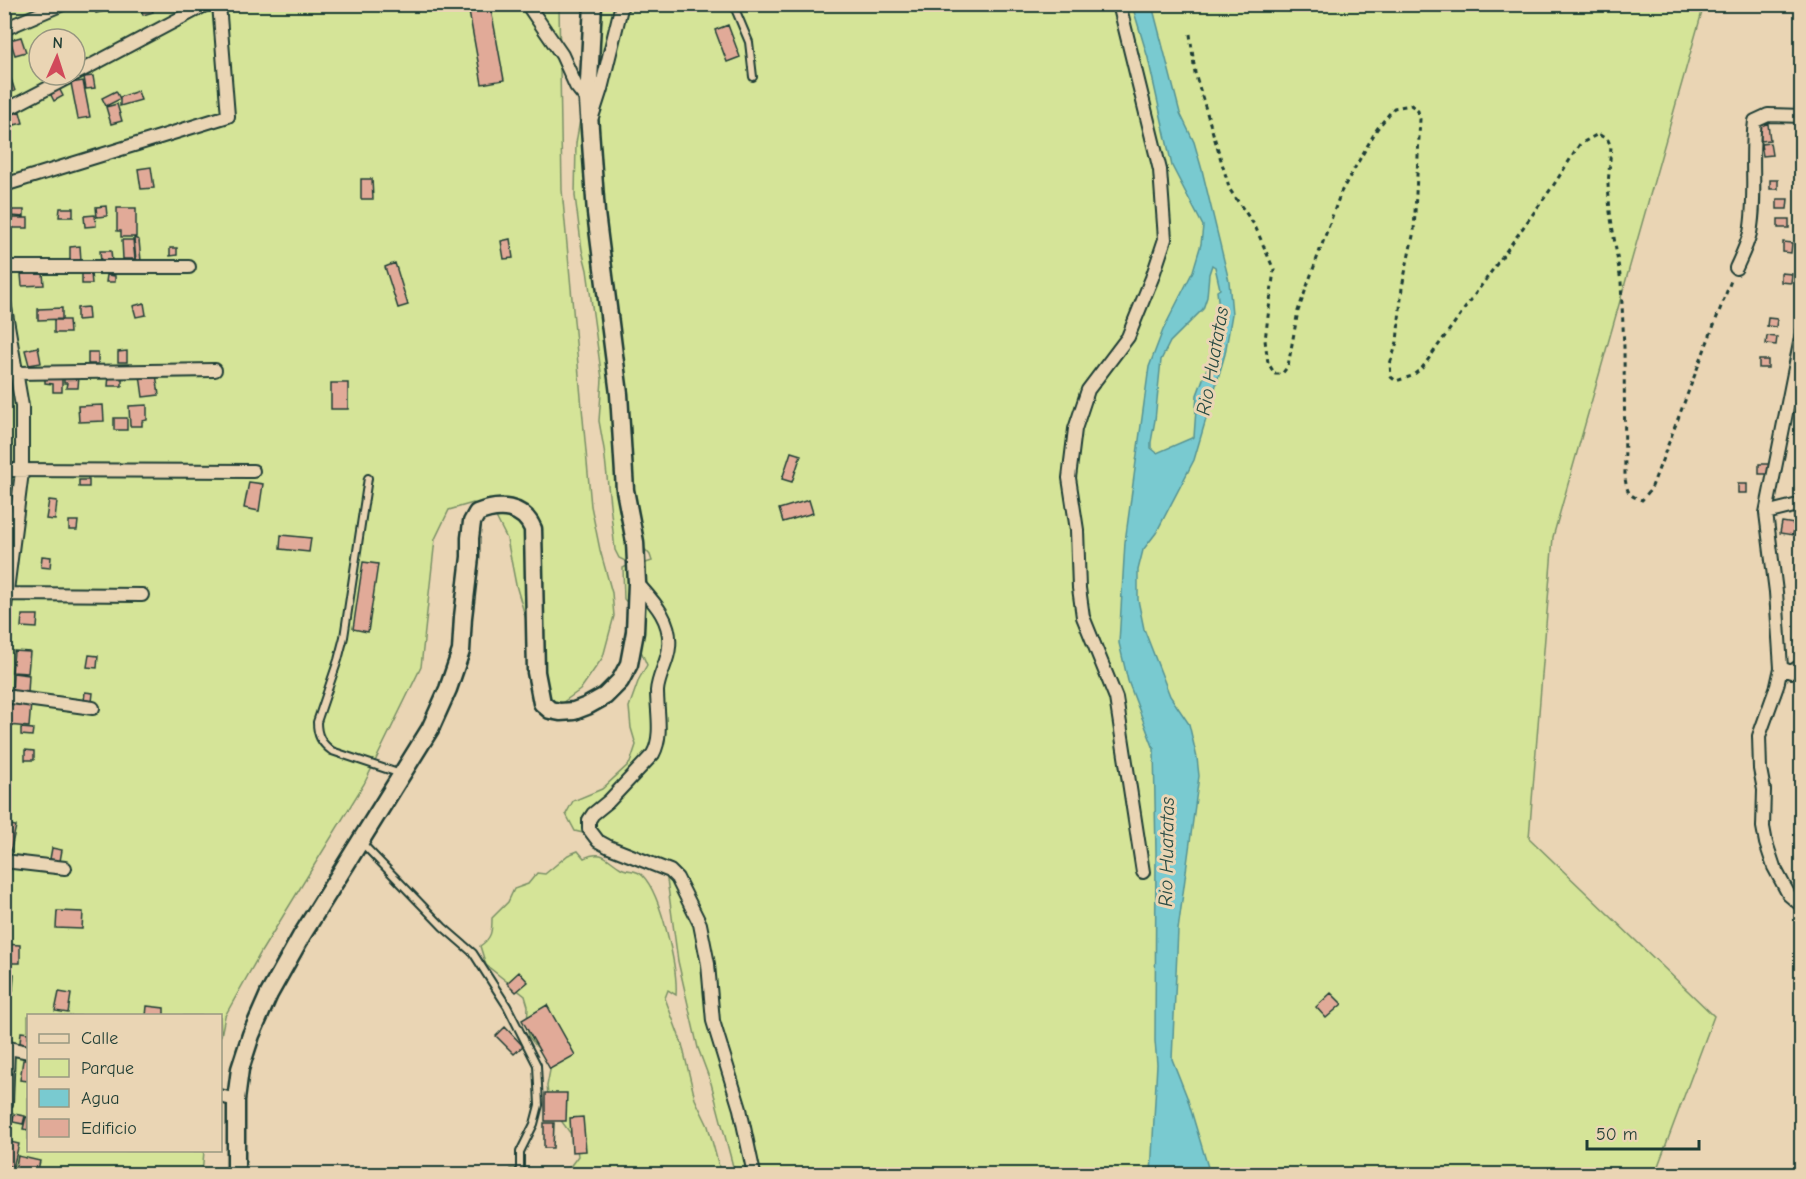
<svg xmlns="http://www.w3.org/2000/svg" width="1806" height="1179" font-family="'Comic Neue',sans-serif">
	<style>
		.green { fill: #d5e498; stroke: #7a9066; stroke-width: 1.5; fill-rule: evenodd }
		.water { fill: #79cad0; stroke: #559292; stroke-width: 1.5; fill-rule: evenodd }
		.building { fill: #e1aa98; stroke: #1f3d34; stroke-width: 1.5 }
		.lines { fill: none; stroke-linecap: round; stroke-linejoin: round }
		.lane-casing { stroke: #1f3d34; stroke-width: 10 }
		.street-casing { stroke: #1f3d34; stroke-width: 16 }
		.secondary-casing { stroke: #1f3d34; stroke-width: 21 }
		.path { stroke: #1f3d34; stroke-width: 3; stroke-dasharray: 4.5 4.5; stroke-linecap: butt }
		.lane { stroke: #ead5b4; stroke-width: 6 }
		.street { stroke: #ead5b4; stroke-width: 12 }
		.secondary { stroke: #ead5b4; stroke-width: 16 }
		.labels { text-anchor: middle; stroke-width: 6; stroke-linejoin: round; paint-order: stroke }
		.water-label { font-size: 20px; font-style: italic; fill: #284b44; stroke: #ead5b4 }
	</style>
	<rect width="100%" height="100%" fill="#ead5b4"/>
	<filter id="ink" filterUnits="userSpaceOnUse"><feTurbulence type="fractalNoise" baseFrequency=".0167" numOctaves="2"/><feDisplacementMap in="SourceGraphic" scale="12" xChannelSelector="R" yChannelSelector="G"/><feConvolveMatrix kernelMatrix="1 2 1 2 8 2 1 2 1" color-interpolation-filters="sRGB"/></filter>
	<g filter="url(#ink)">
		<!-- green -->
		<path class="green" d="M5 5H559L562 190 591 506 600 550 612 593 614 616 603 657 580 690 559 705 545 698 528 626 516 585 507 539 492 509 473 503 449 510 435 539 421 667 364 784 261 952 225 1016 221 1036 220 1016H28V1150L204 1151 202 1174H5ZM39 39H75V75H39Z
			M593 5H1704L1553 537 1529 838 1714 1016 1655 1174H735L711 1083 698 1048 678 961 666 872 587 834 575 831 566 814 573 801 602 789 630 763 636 745 631 728 629 707 639 679 647 665 634 635V610L624 599 623 568 638 560 646 563 652 561 650 555 641 545 630 559 625 561 619 558 615 550 604 449 599 421 602 379 587 270 582 250 575 196 576 143 586 85Z
			M578 851 584 858C603 849 607 860 621 868 628 872 637 869 643 876 661 895 678 968 676 995L668 990 665 998 682 1044 695 1099 708 1126 721 1174H509L510 1169 530 1168 555 1173 569 1168 578 1156 576 1141 549 1104 547 1086 551 1065 529 1037 527 1028 528 1006 525 996 486 965 480 946C492 938 492 931 492 918L508 902 514 889 528 884 537 873 545 874 568 855Z"/>
		<!-- water -->
		<path class="water" d="M1132 5H1152L1180 113 1194 142 1202 170 1229 281 1232 314 1225 354 1194 460 1156 533 1143 550 1138 570V600L1144 629 1170 696 1189 724 1197 758 1199 776 1178 930 1172 1059 1187 1097 1210 1174H1151L1157 1064 1155 1041 1156 852 1154 749 1128 681 1119 643 1125 542 1149 367 1163 330 1193 271 1201 244 1203 226 1172 166 1148 58ZM1212 265 1215 267 1220 289 1217 291 1219 308 1213 352 1197 395 1194 437 1157 453 1151 448V442L1155 420 1161 360 1170 342 1203 309 1207 297 1209 274Z"/>
		<!-- building -->
		<path class="building" d="M94 4H103L105 11 96 13Z
			M140 4H151L153 12 143 15Z
			M389 4H407L406 9H389Z
			M477 4H490L504 80 482 84 468 6Z
			M728 25 740 57 727 62 715 30Z
			M21 37 26 52 15 55 10 40Z
			M45 75H55L57 80 48 84Z
			M93 76 95 88 86 89 84 77Z
			M11 79 15 91 4 94V81Z
			M83 81 90 117 78 119 71 83Z
			M59 88 63 96 54 101 50 93Z
			M116 91 120 99 106 106 102 98Z
			M138 91 141 100 120 106V97Z
			M117 104 122 121 111 124 106 107Z
			M20 112 23 123 14 125 11 114Z
			M1768 124 1770 140 1761 141 1760 125Z
			M1770 143 1772 155 1763 156 1761 144Z
			M151 167 154 188 141 189 138 169Z
			M361 179H372L373 199H361Z
			M1770 180H1778V189H1770Z
			M1777 199H1788L1787 209H1777Z
			M106 206 107 216 97 217 96 207Z
			M60 208H73V217H59Z
			M117 208H136V237H121V231H117Z
			M12 210H24V217L12 216Z
			M95 215 96 226 85 227 84 216Z
			M8 218H28V228H7Z
			M1778 219H1789V228H1778Z
			M134 238 139 240 141 261H136Z
			M510 239 513 258 504 259 501 241Z
			M122 240H133L135 259H123Z
			M1783 242 1792 243 1791 253 1783 252Z
			M80 246 81 261 70 262V247Z
			M170 248H177V255L170 256Z
			M100 251H111L112 261 101 262Z
			M395 263 408 305 398 308 385 267Z
			M43 273 44 285 22 286 21 274Z
			M82 273H91L92 284H82Z
			M1781 273 1792 274 1791 283 1781 282Z
			M107 275 115 276V282H106Z
			M144 303 146 315 136 317 133 306Z
			M88 307 89 319 77 320V308Z
			M62 308V319L38 320V309Z
			M1768 318 1777 319 1776 327 1767 326Z
			M54 320H69L70 333H54Z
			M1767 336 1777 337 1776 345 1766 344Z
			M38 347 41 363 29 365 25 350Z
			M127 351V362H118V352Z
			M88 352H98V364H88Z
			M1759 360H1768V368H1759Z
			M64 374 79 375 78 388H66L67 383H64Z
			M156 374 159 395 143 397 140 375Z
			M109 375H122V386H108Z
			M45 376H62V392H53V384L45 383Z
			M331 383H348V409H331Z
			M103 405 104 421 79 422 78 406Z
			M147 405V420L142 421V426H130L129 406Z
			M114 418H127V430H114Z
			M791 452 801 455 792 482 782 479Z
			M1759 464H1770V474H1759Z
			M79 480H89V487H79Z
			M249 482 263 484 259 511 244 508Z
			M1738 484H1747V493H1738Z
			M49 500 57 501 55 520 46 519Z
			M809 500 813 513 783 522 779 509Z
			M1795 509 1802 510V519L1794 518Z
			M69 521H78L77 530H69Z
			M1782 522 1795 524 1793 535 1780 533Z
			M281 535 311 538 309 552 280 549Z
			M42 556 51 557 50 568 41 567Z
			M363 562 378 564 368 632 353 629Z
			M22 615H38L37 628 21 627Z
			M14 651 30 652 28 673 12 672Z
			M89 655 98 656 97 668 87 667Z
			M13 673 29 675 28 693 12 692Z
			M85 692 93 693 92 702 84 701Z
			M10 701 31 703 29 727 8 725Z
			M21 728 33 729 32 736 21 735Z
			M25 750 34 751V760H25Z
			M4 824 16 826 10 853 4 852Z
			M52 848 62 850 60 861 50 859Z
			M57 911 83 912 82 929 56 928Z
			M4 944 20 945V963H4Z
			M519 972 528 982 516 992 507 983Z
			M4 974H14L13 991 4 990Z
			M59 992 71 994 68 1013 55 1011Z
			M1331 993 1342 1004 1326 1018 1316 1007Z
			M547 1005 575 1055 550 1069 522 1020Z
			M147 1006 164 1008V1016H146Z
			M505 1027 523 1046 514 1054 496 1036Z
			M21 1032 28 1033V1045L20 1043Z
			M23 1060H28V1081L20 1080Z
			M545 1093H567L566 1121H545Z
			M4 1114 13 1116 6 1141 19 1144 13 1167 4 1165Z
			M14 1114 25 1116 23 1124 13 1122Z
			M26 1117H28V1130L23 1129Z
			M583 1117 586 1151 572 1152 570 1118Z
			M544 1123H554L553 1148H544Z
			M18 1156 40 1161 37 1174 15 1170Z"/>
		<g class="lines">
			<!-- lane casing -->
			<g class="lane-casing">
				<path id="lane" d="M733 4 749 42 753 77
					M368 478 344 637 338 660 317 722C317 735 321 743 332 751L401 774
					M361 842 443 927 473 953 507 1006 537 1065 539 1105 534 1124 520 1152V1174
					M9 1104 11 1049"/>
			</g>
			<!-- street casing -->
			<g class="street-casing">
				<path id="street" d="M527 4 562 55 576 86 588 101
					M1119 4 1160 170 1165 239 1152 278 1128 337 1088 390 1075 429 1069 478 1077 530 1079 588 1083 617 1116 698 1143 872
					M4 29 63 4
					M75 74 207 4
					M4 111 73 75
					M592 117 601 89 622 4
					M4 185 228 116 219 4
					M4 267H189
					M1736 268C1741 257 1747 245 1750 233 1757 196 1750 158 1755 121L1768 115 1802 116
					M4 302 22 406V472L4 614
					M1802 333 1766 513 1776 592 1781 668 1777 686 1759 736 1760 769 1764 790 1763 827 1766 843 1774 867 1789 895 1802 906
					M17 373 215 370
					M4 470 253 471
					M1766 513 1802 504
					M637 583C653 601 672 620 669 647 668 662 658 676 657 691 657 712 663 736 653 754L609 801 593 814 589 820V829L598 841 609 847 670 871 677 878 700 924 708 964 713 1021 740 1109 754 1174
					M8 594 142 595
					M1781 668 1791 672 1802 665
					M4 696 93 708
					M4 861 65 868
					M4 1047 28 1052
					M220 1096 236 1100
					M4 1174H6"/>
			</g>
			<!-- secondary casing -->
			<g class="secondary-casing">
				<path id="secondary" d="M236 1174V1100L240 1069 251 1035 269 994 302 935 430 729 448 689 461 651 463 617 470 557V538L472 522 477 513C499 504 523 505 533 529L536 672 542 703 550 710 560 712 574 711 587 706 605 696 620 681 629 664 635 632 637 583 635 542 625 490 619 394 596 213 588 101 593 4"/>
			</g>
			<!-- path -->
			<path class="path" d="M1190 34 1195 73 1230 190 1255 226 1274 270 1265 340 1268 363 1275 374H1282L1288 366 1298 311 1341 192 1377 129 1394 108 1411 105 1418 111 1420 119 1414 231 1402 287 1397 342 1390 364 1391 377 1396 381 1412 376 1422 368 1553 186 1580 144 1598 134 1608 140 1611 147 1608 185 1610 212 1621 282 1624 347 1625 478C1627 491 1628 496 1642 500L1651 489 1732 278"/>
			<!-- lane -->
			<use href="#lane" class="lane"/>
			<!-- street -->
			<use href="#street" class="street"/>
			<!-- secondary -->
			<use href="#secondary" class="secondary"/>
		</g>
	</g>
	<g class="labels">
		<!-- water labels -->
		<g class="water-label">
			<text transform="translate(1212 361) rotate(-80)" y="7">Rio Huatatas</text>
			<text transform="translate(1166 852) rotate(-89)" y="7">Rio Huatatas</text>
		</g>
	</g>
	<!-- margin -->
	<rect width="1806" height="1179" fill="none" stroke="#ead5b4" stroke-width="24"/>
	<rect x="12" y="12" width="1782" height="1155" fill="none" stroke="#1f3d34" stroke-width="2" filter="url(#ink)"/>
	<!-- legend -->
	<rect x="27" y="1014" width="195" height="138" fill="#ead5b4" stroke="#999881" stroke-width="1.5"/>
	<rect x="39" y="1034" width="30" height="9" fill="#ead5b4" stroke="#999881" stroke-width="1.5"/>
	<text x="81" y="1044" font-size="18" fill="#1f3d34">Calle</text>
	<rect x="39" y="1059" width="30" height="18" fill="#d5e498" stroke="#999881" stroke-width="1.5"/>
	<text x="81" y="1074" font-size="18" fill="#1f3d34">Parque</text>
	<rect x="39" y="1089" width="30" height="18" fill="#79cad0" stroke="#999881" stroke-width="1.5"/>
	<text x="81" y="1104" font-size="18" fill="#1f3d34">Agua</text>
	<rect x="39" y="1119" width="30" height="18" fill="#e1aa98" stroke="#999881" stroke-width="1.5"/>
	<text x="81" y="1134" font-size="18" fill="#1f3d34">Edificio</text>
	<!-- north arrow -->
	<g transform="translate(57 57) rotate(3)"><circle r="28" fill="#ead5b4" stroke="#999881" stroke-width="1.5"/>
	<path d="M0-4.5L10 22L0 15L-10 22Z" fill="#d1495b"/>
	<text y="-9" font-size="16" font-weight="bold" text-anchor="middle" fill="#1f3d34">N</text>
	</g>
	<!-- scale -->
	<path d="M1587 1140v9h112v-9" fill="none" stroke="#1f3d34" stroke-width="3"/>
	<text x="1596" y="1140" font-size="18" fill="#1f3d34" stroke="#ead5b4" stroke-width="4.5" paint-order="stroke">50 m</text>
</svg>
